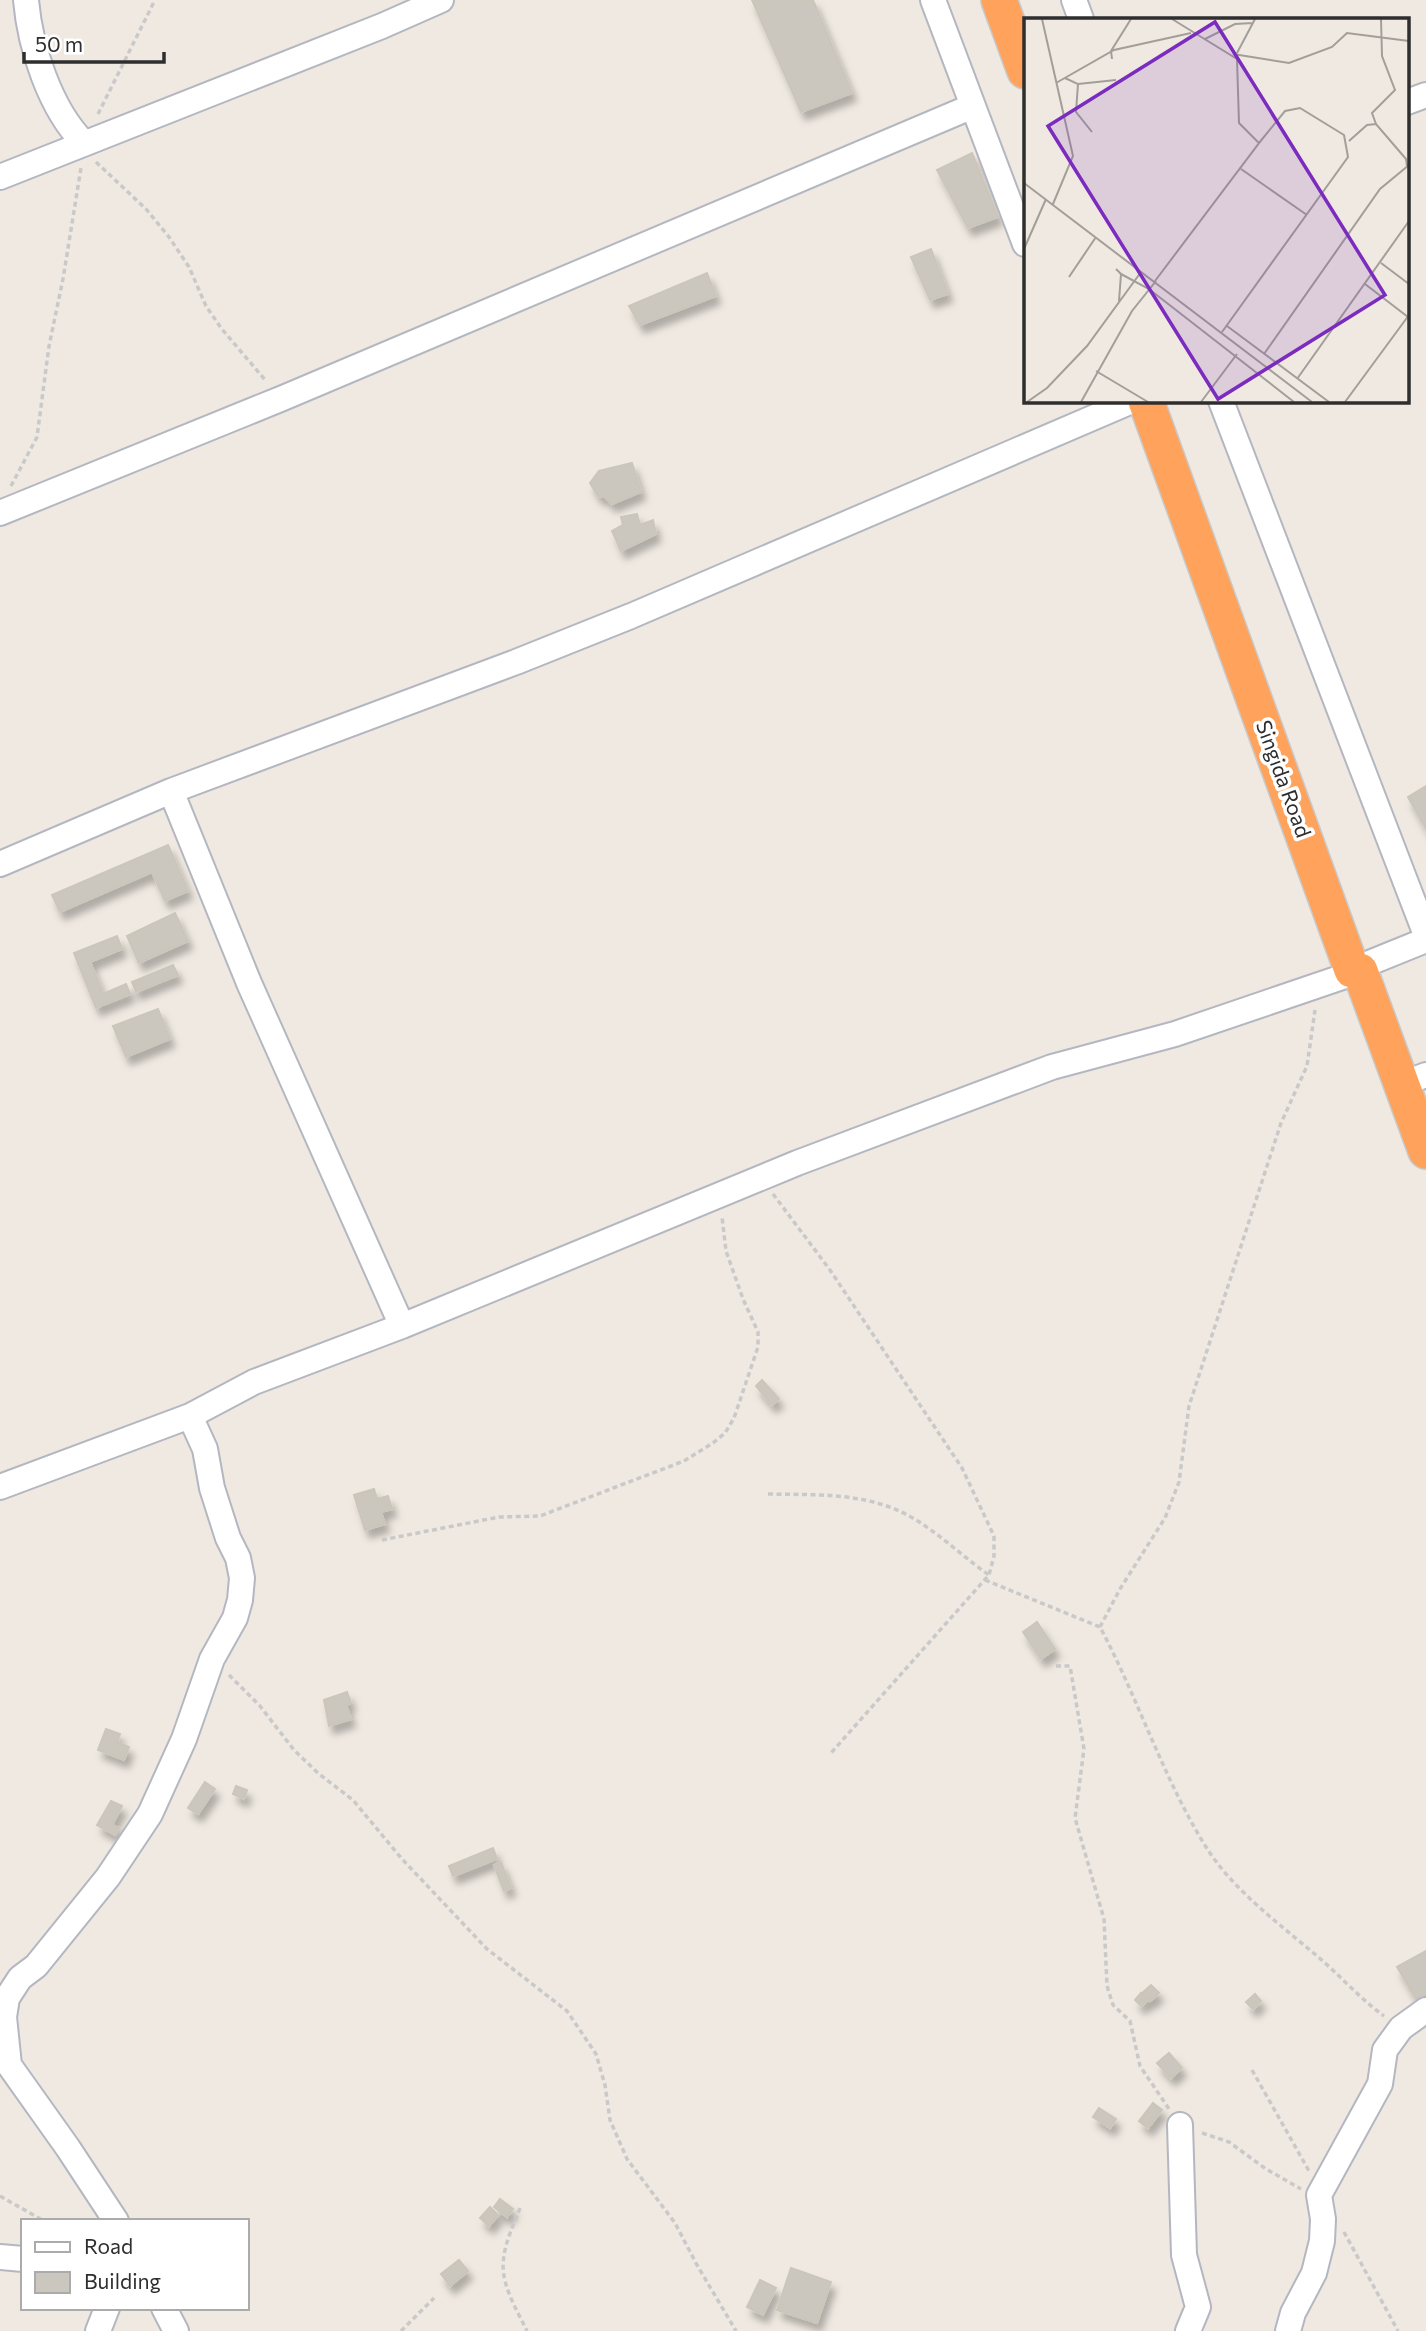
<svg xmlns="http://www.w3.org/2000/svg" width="1426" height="2331" font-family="Commissioner,sans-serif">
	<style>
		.building { fill: #cbc7bf; stroke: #cbc5ba; stroke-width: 2; filter: url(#shadow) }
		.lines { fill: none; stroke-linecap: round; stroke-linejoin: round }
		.minor-casing { stroke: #b4b7c1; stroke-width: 28 }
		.highway-casing { stroke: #c9c9c9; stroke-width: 38 }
		.path { stroke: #c9c9c9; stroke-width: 3.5; stroke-dasharray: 5 3.5; stroke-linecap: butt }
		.minor { stroke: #fff; stroke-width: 24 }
		.highway { stroke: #ffa35c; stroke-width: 35 }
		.labels { text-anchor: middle; stroke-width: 7; stroke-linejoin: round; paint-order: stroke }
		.street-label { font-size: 21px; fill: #2e2e2e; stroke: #fff }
		.inset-road { fill: none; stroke: #a29e99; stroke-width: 2 }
		.view { fill: #7b2cbf; fill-opacity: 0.15; stroke: #7b2cbf; stroke-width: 3.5 }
		.inset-edge { fill: none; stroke: #2e2e2e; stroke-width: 3.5 }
	</style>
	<defs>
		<filter id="shadow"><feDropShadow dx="4.5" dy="8" stdDeviation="3.5" flood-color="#0004"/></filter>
	</defs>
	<rect width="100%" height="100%" fill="#efe9e1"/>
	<!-- building -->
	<path class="building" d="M752 0H813L852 93 801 112Z
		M972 153 998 217 968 228 937 170Z
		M931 249 948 294 930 300 911 257Z
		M707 273 716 296 640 325 629 306Z
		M632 463 641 492 612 504 605 497 598 496 590 483 599 471Z
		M637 514 640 525 653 520 656 534 621 551 612 531 623 525 621 517Z
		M1426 786V829L1408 797Z
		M168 845 188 891 165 901 152 872 60 912 52 895Z
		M175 913 188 941 139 963 127 936Z
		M117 936 122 949 90 962 103 994 126 984 130 994 96 1008 74 953Z
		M173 965 178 975 136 992 132 982Z
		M158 1009 170 1039 126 1057 113 1026Z
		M762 1380 779 1399 772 1405 756 1386Z
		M374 1489 377 1499 388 1496 392 1509 381 1512 385 1524 365 1530 354 1495Z
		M1037 1622 1055 1649 1041 1659 1023 1632Z
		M347 1692 351 1703 346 1705 351 1719 329 1726 324 1700Z
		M106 1729 120 1734 117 1742 129 1747 124 1760 98 1750Z
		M205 1782 215 1789 198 1814 188 1808Z
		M236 1786 247 1790 244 1799 233 1794Z
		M111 1801 122 1806 112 1825 119 1828 115 1835 97 1825Z
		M493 1848 497 1859 453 1876 449 1866Z
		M501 1862 511 1888 504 1891 494 1865Z
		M1426 1951V1994L1416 1999 1397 1967Z
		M1151 1985 1159 1993 1150 2001 1142 1993Z
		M1141 1993 1148 2000 1141 2006 1135 2000Z
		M1255 1994 1261 2001 1253 2009 1246 2002Z
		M1169 2053 1182 2068 1171 2078 1157 2063Z
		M1153 2103 1162 2110 1148 2128 1139 2121Z
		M1099 2108 1116 2119 1110 2128 1093 2117Z
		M500 2199 513 2209 507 2217 494 2207Z
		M490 2207 498 2215 489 2226 480 2218Z
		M459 2260 468 2271 450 2286 441 2274Z
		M791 2268 831 2282 817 2323 777 2310Z
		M760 2280 776 2288 763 2315 747 2307Z"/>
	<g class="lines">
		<!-- minor casing -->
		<g class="minor-casing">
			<path id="minor" d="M26 0C30 47 50 109 84 143
				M933 0 1025 244
				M1074 0 1081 19
				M1407 102 1426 95
				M0 177 382 26 441 0
				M1221 401 1426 935
				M0 513 283 398 973 106
				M171 791 249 983 402 1326
				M0 864 171 791 516 662 631 616 1132 401
				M1352 970 1426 940
				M1400 1085 1426 1075
				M0 1487 190 1416
				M1180 2125 1184 2255 1198 2307 1188 2331
				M116 2221 68 2148 9 2065 4 2017 7 1998 20 1978 36 1966 108 1877 150 1814 184 1739 212 1659 235 1618 240 1600 242 1578 238 1558 228 1538 212 1488 205 1449 190 1416 254 1382 402 1326 797 1163 1052 1067 1175 1034 1360 971
				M0 2257 23 2259
				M164 2308 176 2331
				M98 2331 107 2308
				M1288 2331 1293 2313 1314 2273 1322 2241 1323 2219 1319 2195 1380 2084 1385 2050 1401 2028 1426 2010"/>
		</g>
		<!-- highway casing -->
		<g class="highway-casing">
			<path id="highway" d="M999 0 1025 71
				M1146 401 1352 970 1360 971 1426 1151"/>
		</g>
		<!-- path -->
		<path class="path" d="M98 114 155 0
			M96 162 146 209 169 237 189 267 206 306 221 328 266 381
			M11 486 37 437 49 346 63 279 81 168
			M773 1194 830 1270 962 1468 994 1536V1556L989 1575 831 1753
			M768 1494C817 1495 867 1492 911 1517 939 1533 963 1557 989 1575
			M382 1540 499 1517 540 1516 684 1461 713 1443 725 1433 734 1418 758 1347V1332L743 1299 726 1251 722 1217
			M985 1580 1100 1627C1138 1698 1163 1778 1206 1847 1235 1893 1284 1927 1324 1962 1344 1980 1362 2000 1384 2016
			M1100 1627 1120 1589 1165 1518 1179 1482 1189 1406 1281 1123 1307 1066 1315 1010
			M1056 1666H1070L1084 1749 1075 1818 1104 1919 1107 1986 1113 2005 1130 2021 1140 2066 1169 2109
			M229 1675 260 1706 294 1750 319 1774 353 1800 402 1859 487 1949 567 2011 596 2054 605 2085 610 2120 627 2159 675 2223 697 2265 736 2331
			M1252 2070 1309 2171
			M1202 2133 1229 2142 1266 2169 1301 2189
			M0 2196 44 2221
			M520 2208C514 2224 506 2240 504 2256 499 2282 516 2308 527 2331
			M1344 2232 1398 2331
			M401 2331 434 2298"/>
		<!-- minor -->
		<use href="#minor" class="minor"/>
		<!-- highway -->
		<use href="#highway" class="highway"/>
	</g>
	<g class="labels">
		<!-- street labels -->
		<g class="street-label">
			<text transform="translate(1283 779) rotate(70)" y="7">Singida Road</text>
		</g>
	</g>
	<!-- overview -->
	<g transform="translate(1024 18)">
		<rect width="385" height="385" fill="#efe9e1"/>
		<path class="inset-road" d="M18 1 49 138 29 186M181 21 211 6 229 5M213 35 231 1M209 36 265 45 308 29 323 15 385 23M88 41 87 33 107 1M41 60 54 66 52 94 68 114M32 65 90 32 167 15M54 66 92 62M352 106 348 95 371 72 358 38 357 1M325 123 343 107 352 106 382 141 383 149M217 151 283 197M0 165 288 384M0 231 22 181M357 245 385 266M92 251 97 256 95 283M97 256 125 271 270 384M45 259 72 219M131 263 235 125 215 105 213 41 148 1M341 266 384 299M203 308 305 384M198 314 324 139 320 117 276 90 261 93 235 125M240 336 356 171 385 147M72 353 124 384M273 361 385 203M3 384 23 370 63 328 117 254M57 384 108 293 132 263M177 384 213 336M321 384 385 297"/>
		<path class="view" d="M191 4 361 277 194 381 24 108Z"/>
		<rect width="385" height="385" class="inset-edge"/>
	</g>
	<!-- legend -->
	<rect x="21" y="2219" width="228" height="91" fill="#ffffff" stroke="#ababab" stroke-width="2"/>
	<rect x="35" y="2242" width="35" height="10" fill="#ffffff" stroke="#ababab" stroke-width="2"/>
	<text x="84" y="2254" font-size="21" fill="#2e2e2e">Road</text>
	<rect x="35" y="2272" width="35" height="21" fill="#cbc7bf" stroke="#ababab" stroke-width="2"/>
	<text x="84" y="2289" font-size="21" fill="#2e2e2e">Building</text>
	<!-- scale -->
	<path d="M24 52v10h140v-10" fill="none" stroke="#2e2e2e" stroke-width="3.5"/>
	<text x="35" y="52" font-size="21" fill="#2e2e2e" stroke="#ffffff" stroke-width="5" paint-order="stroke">50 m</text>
</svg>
